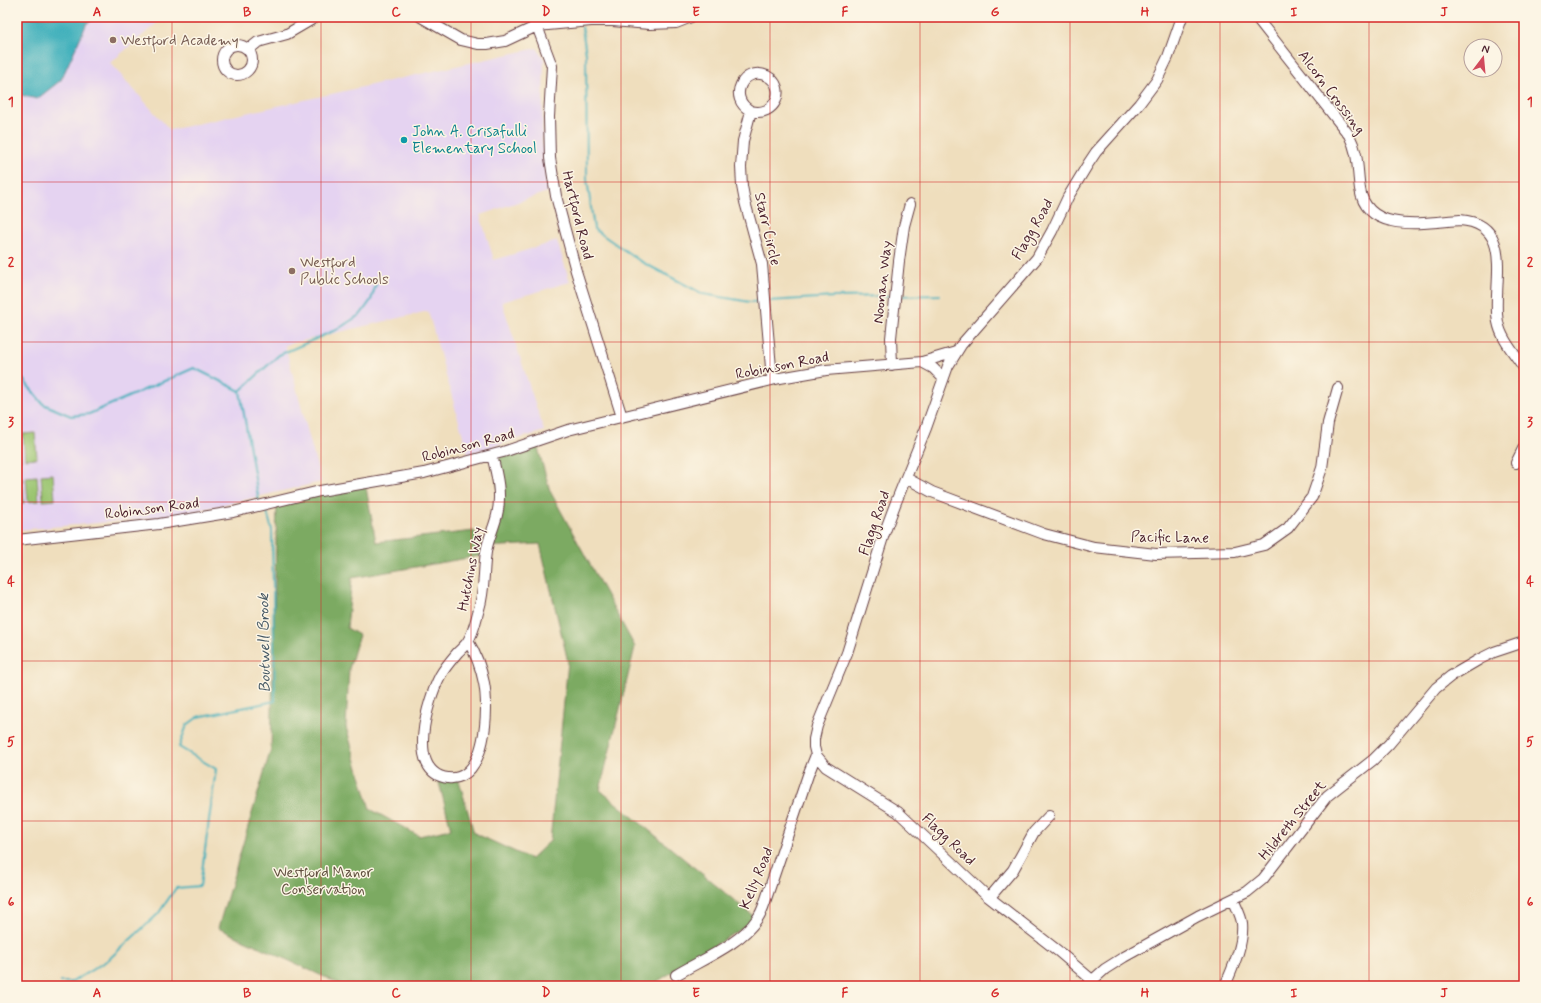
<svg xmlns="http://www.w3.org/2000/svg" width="1541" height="1003" font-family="Mynerve,sans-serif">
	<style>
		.built { fill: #e5d3f1 }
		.green { fill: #9ac470; stroke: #72724e }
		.forest { fill: #7baa62; stroke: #626446 }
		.water { fill: #41b0bc; stroke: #466874 }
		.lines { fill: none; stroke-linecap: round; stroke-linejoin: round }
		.stream { stroke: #41b0bc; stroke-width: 2 }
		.minor-casing { stroke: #633c41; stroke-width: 12 }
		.minor { stroke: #fff; stroke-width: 10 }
		.grid { fill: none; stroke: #d62828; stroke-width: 1; stroke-opacity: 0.55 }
		.education-dot { fill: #8d6e63; stroke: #fcf5e5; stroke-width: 1.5 }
		.culture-dot { fill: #0f9aa8; stroke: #fcf5e5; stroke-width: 1.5 }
		.labels { text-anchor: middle; stroke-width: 3; stroke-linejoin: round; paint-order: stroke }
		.education-label { font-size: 15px; fill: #785e54; stroke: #fcf5e5; text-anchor: start }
		.street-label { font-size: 15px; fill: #4a1f2b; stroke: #fcf5e5 }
		.culture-label { font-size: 15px; fill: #0d838f; stroke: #fcf5e5; text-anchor: start }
		.park-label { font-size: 15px; fill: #625140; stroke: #fcf5e5 }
		.water-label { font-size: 16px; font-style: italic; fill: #465965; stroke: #fcf5e5 }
		.neatline { fill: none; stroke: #d62828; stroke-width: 1.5 }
		.grid-label { font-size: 13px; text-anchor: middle; font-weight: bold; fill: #d62828 }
	</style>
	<rect width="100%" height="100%" fill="#fcf5e5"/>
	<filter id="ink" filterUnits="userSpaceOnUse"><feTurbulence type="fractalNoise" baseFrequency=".025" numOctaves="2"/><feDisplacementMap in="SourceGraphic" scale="8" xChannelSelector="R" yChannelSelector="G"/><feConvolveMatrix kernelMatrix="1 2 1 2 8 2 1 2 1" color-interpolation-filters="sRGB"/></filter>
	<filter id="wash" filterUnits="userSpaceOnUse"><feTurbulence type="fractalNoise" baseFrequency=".012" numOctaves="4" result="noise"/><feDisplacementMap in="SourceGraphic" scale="16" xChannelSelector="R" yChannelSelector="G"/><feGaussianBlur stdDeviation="0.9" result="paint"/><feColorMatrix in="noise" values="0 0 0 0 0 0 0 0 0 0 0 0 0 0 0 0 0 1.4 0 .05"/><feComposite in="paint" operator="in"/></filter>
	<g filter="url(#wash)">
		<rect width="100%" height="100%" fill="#efdebd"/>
		<!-- built -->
		<path class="built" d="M17 17H164L110 63 170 130 537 48 544 59 542 140 547 192 480 215 494 260 557 241 570 282 502 302 544 431 468 454 428 311 285 345 321 482 186 513 143 519 17 530Z"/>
		<!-- green -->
		<path class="green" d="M35 433 37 458 25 459 23 434Z
			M17 435H18L21 460 17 461Z
			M53 474 55 500 43 501 41 475Z
			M37 476 39 501 28 502 26 477Z
			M22 477 24 503H17V478Z"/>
		<!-- forest -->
		<path class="forest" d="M536 441 550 491 635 647 600 790 757 919 650 986H344L218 928 271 749 277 501 365 482 376 542 474 531 485 555 352 578 347 628 359 635 349 669 346 727 370 809 419 836 451 829 437 775 458 777 474 833 531 859 550 841 568 662 540 544 486 547 499 495 492 455Z"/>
		<!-- water -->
		<path class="water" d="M17 17H99L87 23 61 80 37 99 17 94Z"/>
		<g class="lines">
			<!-- stream -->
			<path class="stream" d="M582 27 586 54 587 179 594 229 640 261 703 294 750 302 761 301
				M898 296 940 295
				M768 301 835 297 891 296
				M17 372 43 404 71 416 89 414 194 368 240 391 259 502
				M240 391 279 355 338 329 361 314 371 300 376 284
				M60 982H72L108 960 158 914 176 888 200 886 216 769 179 747 187 725 198 717 275 701 272 530 267 512 264 508"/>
		</g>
	</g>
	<g filter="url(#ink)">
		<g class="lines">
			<!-- minor casing -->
			<g class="minor-casing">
				<path id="minor" d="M421 17 461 40 478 44H487L505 41 537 26 591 21H612L650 24 676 23 691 17
					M531 17 537 26 552 66 549 117 550 158 556 196 576 271 622 417
					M1256 17 1349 135C1359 154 1357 169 1360 189 1367 235 1427 222 1460 220 1517 224 1491 287 1498 322 1501 339 1515 354 1524 368
					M222 60a15 15 0 1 1 30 0a15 15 0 1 1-30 0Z
					M248 50 258 42 287 34 316 17
					M751 111C726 98 744 65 767 76 788 87 775 118 751 111L743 141 741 167 742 186 745 202 762 264 772 379
					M922 362 933 368 943 378
					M892 365 891 338 899 261 904 226 910 204
					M1516 463 1524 447
					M906 478 932 492 1044 534 1094 547 1156 554 1235 552 1264 545 1288 528 1312 497 1322 468 1328 423 1338 388
					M17 540 159 524 233 512 320 491 424 473 503 452 568 430 780 378 826 370 922 362 956 352
					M468 641C476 654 481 668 484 683 489 708 487 782 448 778 405 773 428 699 440 676 445 667 452 659 458 652 462 648 466 645 468 641 474 632 476 619 479 609 485 590 483 572 486 552 488 539 494 528 497 515 502 495 497 475 492 455
					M990 897 1013 870 1034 832 1049 816
					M676 975C701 960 741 944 757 919 761 914 763 908 765 902L808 775 816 755
					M1092 980 1058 951 986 895 898 812 826 767 816 755 814 747V739L817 726 847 653 884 534 896 502 926 428 948 366 961 345 1037 258 1052 231 1068 197 1088 164 1096 152 1139 104 1157 80 1168 57 1182 17
					M1086 986 1105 969 1124 957 1198 916 1247 892 1263 879 1327 796 1373 760 1389 744 1436 688 1451 676 1480 659 1494 652 1524 642
					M1225 986C1233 967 1244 944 1242 923 1241 915 1236 907 1233 899"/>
			</g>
			<!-- minor -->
			<use href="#minor" class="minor"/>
		</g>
	</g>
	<!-- grid -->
	<path class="grid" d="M172 17V986M321 17V986M471 17V986M621 17V986M770 17V986M920 17V986M1070 17V986M1220 17V986M1369 17V986M17 182H1524M17 342H1524M17 502H1524M17 661H1524M17 821H1524"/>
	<!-- markers -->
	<g class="education-dot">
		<circle cx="113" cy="40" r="4"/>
		<circle cx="292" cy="271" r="4"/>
	</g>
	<circle class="culture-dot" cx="404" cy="140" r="4"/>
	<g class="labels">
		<!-- education labels -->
		<g class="education-label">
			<text x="121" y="45">Westford Academy</text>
			<text x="300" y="267">Westford<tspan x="300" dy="17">Public Schools</tspan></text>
		</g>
		<!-- street labels -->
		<g class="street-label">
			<text transform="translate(1332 92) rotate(53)" y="5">Alcorn Crossing</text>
			<text transform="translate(578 215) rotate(76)" y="5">Hartford Road</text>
			<text transform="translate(768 229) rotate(77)" y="5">Starr Circle</text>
			<text transform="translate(1032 229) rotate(-60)" y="5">Flagg Road</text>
			<text transform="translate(882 282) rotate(-84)" y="5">Noonan Way</text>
			<text transform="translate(782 365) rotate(-11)" y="5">Robinson Road</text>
			<text transform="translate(468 445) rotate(-15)" y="5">Robinson Road</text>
			<text transform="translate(152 508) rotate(-7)" y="5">Robinson Road</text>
			<text transform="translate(874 523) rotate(-71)" y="5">Flagg Road</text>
			<text transform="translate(1170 537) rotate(1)" y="5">Pacific Lane</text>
			<text transform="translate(470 569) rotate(-79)" y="5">Hutchins Way</text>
			<text transform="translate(1292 820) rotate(-51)" y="5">Hildreth Street</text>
			<text transform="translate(949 839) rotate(44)" y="5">Flagg Road</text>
			<text transform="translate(756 878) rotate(-68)" y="5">Kelly Road</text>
		</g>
		<!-- culture labels -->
		<g class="culture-label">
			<text x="412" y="136">John A. Crisafulli<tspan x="412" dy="17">Elementary School</tspan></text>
		</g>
		<!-- park labels -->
		<g class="park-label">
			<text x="323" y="877">Westford Manor<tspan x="323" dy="17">Conservation</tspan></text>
		</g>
		<!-- water labels -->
		<g class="water-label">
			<text transform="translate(263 643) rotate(-91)" y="6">Boutwell Brook</text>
		</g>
	</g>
	<!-- margin -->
	<rect width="1541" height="1003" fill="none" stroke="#fcf5e5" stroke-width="44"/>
	<!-- north arrow -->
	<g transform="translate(1483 58) rotate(16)"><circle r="19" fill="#fcf5e5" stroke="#b59f9b"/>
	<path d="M0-3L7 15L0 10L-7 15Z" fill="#d1495b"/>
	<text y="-6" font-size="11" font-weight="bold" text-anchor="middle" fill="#4a1f2b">N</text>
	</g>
	<rect x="22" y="22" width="1497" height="959" class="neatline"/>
	<g class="grid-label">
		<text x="97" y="16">A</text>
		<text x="247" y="16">B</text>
		<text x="396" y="16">C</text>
		<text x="546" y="16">D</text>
		<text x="696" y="16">E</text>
		<text x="845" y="16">F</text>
		<text x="995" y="16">G</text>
		<text x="1145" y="16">H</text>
		<text x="1294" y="16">I</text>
		<text x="1444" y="16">J</text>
		<text x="11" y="106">1</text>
		<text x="1530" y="106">1</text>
		<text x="11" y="266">2</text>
		<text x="1530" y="266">2</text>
		<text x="11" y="426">3</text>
		<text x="1530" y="426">3</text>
		<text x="11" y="586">4</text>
		<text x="1530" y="586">4</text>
		<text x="11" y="746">5</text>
		<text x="1530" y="746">5</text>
		<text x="11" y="906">6</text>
		<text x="1530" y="906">6</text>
		<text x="97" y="997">A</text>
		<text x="247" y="997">B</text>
		<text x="396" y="997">C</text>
		<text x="546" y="997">D</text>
		<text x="696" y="997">E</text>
		<text x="845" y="997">F</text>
		<text x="995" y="997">G</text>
		<text x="1145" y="997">H</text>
		<text x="1294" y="997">I</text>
		<text x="1444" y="997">J</text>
	</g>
</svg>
